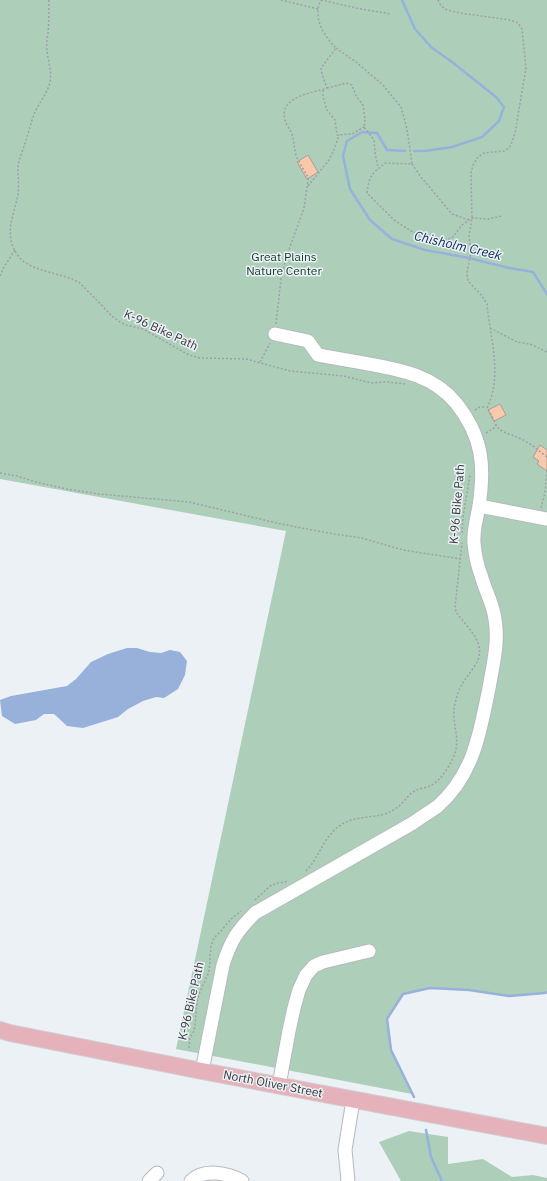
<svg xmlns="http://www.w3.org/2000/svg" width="547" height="1181" font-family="'IBM Plex Sans',sans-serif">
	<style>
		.green { fill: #adcfba }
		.water { fill: #97b1db }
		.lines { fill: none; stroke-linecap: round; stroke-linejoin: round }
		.stream { stroke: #97b1db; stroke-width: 2.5 }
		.building { fill: #fac9ac; stroke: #a59f9b }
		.minor-casing { stroke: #b4b9be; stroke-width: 15 }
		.major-casing { stroke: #cfcfd0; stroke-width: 18 }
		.path { stroke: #9da0a4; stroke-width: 1.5; stroke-dasharray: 2 2; stroke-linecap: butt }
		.minor { stroke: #fff; stroke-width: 13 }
		.major { stroke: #e5b2bb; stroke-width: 16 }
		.labels { text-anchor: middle; stroke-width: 3; stroke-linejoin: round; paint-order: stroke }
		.park-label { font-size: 12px; fill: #0f3925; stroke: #ecf1f6 }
		.street-label { font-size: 12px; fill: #37393b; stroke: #ecf1f6 }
		.water-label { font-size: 13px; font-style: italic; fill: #102e62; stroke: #ecf1f6 }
	</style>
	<rect width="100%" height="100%" fill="#ecf1f6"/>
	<!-- green -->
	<path class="green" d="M0 0H547V992L545 993 509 996 469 990 430 988 403 994 387 1019 391 1050 412 1094 176 1049 286 531 0 479Z
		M409 1131 448 1137V1164L483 1159 512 1177 533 1175 547 1178V1181H401L379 1142Z"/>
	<!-- water -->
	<path class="water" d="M127 648H137L150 652 161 653 170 650 180 652 187 661 185 675 178 689 164 698 156 697 143 701 128 709 118 717 83 728 67 726 54 714H44L36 720 15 724 2 716 0 700 11 696 67 686 76 679 91 662 108 654Z"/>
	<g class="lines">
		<!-- stream -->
		<path class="stream" d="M402 0 415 29 431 47 452 62 496 97 504 107 499 121 482 137 452 147 425 151H414
			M405 151 387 150 377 133 362 132 347 141 343 156 350 189 370 220 392 239 425 250 469 258 509 268 533 272 547 294
			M414 1097 391 1050 387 1019 403 994 430 988 469 990 509 996 545 993 547 992
			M426 1130 431 1157 442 1181"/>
	</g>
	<!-- building -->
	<path class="building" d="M308 155 318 172 307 179 297 162Z
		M500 404 506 415 494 421 488 410Z
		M540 445 547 450V471L537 464 539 461 533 457Z"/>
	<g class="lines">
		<!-- minor casing -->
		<g class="minor-casing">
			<path id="minor" d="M479 506 547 519
				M202 1071 223 965C231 940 237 931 255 913L413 823C421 817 430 812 438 806 474 774 480 732 489 688 493 665 499 642 495 619 493 604 485 590 481 575 477 565 475 554 474 543 473 530 477 518 479 506 485 466 483 437 456 403 434 376 402 370 369 364 352 361 335 358 318 355L308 341 275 334
				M279 1085 289 1031 294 1008 299 990 306 975 314 966 323 962 369 951
				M149 1181 157 1173
				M191 1181C204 1168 228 1173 242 1181
				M348 1181 345 1150 353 1100"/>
		</g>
		<!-- major casing -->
		<g class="major-casing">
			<path id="major" d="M0 1030 10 1033 202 1071 547 1136"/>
		</g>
		<!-- path -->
		<path class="path" d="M49 0C49 11 49 22 48 33 47 39 46 46 47 51 48 61 52 71 50 82 47 95 37 105 33 117 30 126 28 135 25 143 23 151 19 158 18 166 18 175 19 185 18 194 14 217 2 235 19 257 31 272 64 273 80 283L113 317 120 322 126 325 143 329 189 355 200 358 246 359 290 371 344 376 371 383 387 382 405 384
			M281 0 318 9
			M321 0 361 9 391 14
			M438 0 441 6 447 10 460 13 510 20 518 23 522 29 526 68 515 133 512 142 509 148 504 151 484 153 478 157 473 165 471 173 472 218 469 236 471 251 467 273 468 281 482 296 487 304C490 338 503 375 487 408 492 414 494 423 499 429 504 433 513 435 519 438 530 443 538 450 547 457
			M336 48 356 62 383 85 401 107 407 129 412 164 385 163C372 174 369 175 367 193L394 220 411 231 424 236 431 240 441 241 452 238 462 225 472 218 488 219 502 216
			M327 88 346 83 352 85 356 96 363 105 365 119 364 127 374 140 375 153 378 168
			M323 90V97L327 110 335 120 337 135 352 134 364 127
			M412 164 421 177 452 214 469 220
			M308 186 329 160 334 150 339 135
			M0 276 4 267 15 250
			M276 324 281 279 286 258 304 208 308 181V177C304 170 299 163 296 155 294 148 294 141 292 134 290 129 286 125 285 120 278 96 314 93 327 88L322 74 321 68 336 48C324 36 312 17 321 0
			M490 328 517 342 530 344 547 352
			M260 362 270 343
			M475 410 480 407H486
			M486 433 494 428 496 425
			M0 473 17 476 36 482 67 489 99 494 189 502 281 524 334 534 362 538 403 550 461 559
			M541 508 545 493 547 470
			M462 533 463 517 470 475
			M306 871C319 858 323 838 338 827 350 817 367 818 381 815 389 813 397 809 402 803 406 800 408 795 413 792 417 789 424 788 430 786 440 781 448 769 453 758 460 743 455 732 454 717 453 710 455 703 457 696 460 685 467 677 474 667 490 645 468 629 456 612L455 607 462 543
			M255 900 270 886 278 883 289 881
			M189 1048 190 1037 194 1031 195 1025 197 1002 199 994 209 972 211 946 214 938 220 932 231 919 241 911"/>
		<!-- minor -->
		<use href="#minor" class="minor"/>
		<!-- major -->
		<use href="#major" class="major"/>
	</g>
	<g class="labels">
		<!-- park labels -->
		<g class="park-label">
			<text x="284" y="261">Great Plains<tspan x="284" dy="14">Nature Center</tspan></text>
		</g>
		<!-- street labels -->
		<g class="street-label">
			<text transform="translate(161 330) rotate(25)" y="4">K-96 Bike Path</text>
			<text transform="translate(457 504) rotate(-85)" y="4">K-96 Bike Path</text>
			<text transform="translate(191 1001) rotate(-77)" y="4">K-96 Bike Path</text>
			<text transform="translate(273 1084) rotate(11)" y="4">North Oliver Street</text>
		</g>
		<!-- water labels -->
		<g class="water-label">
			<text transform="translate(458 245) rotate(13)" y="5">Chisholm Creek</text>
		</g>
	</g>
</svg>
